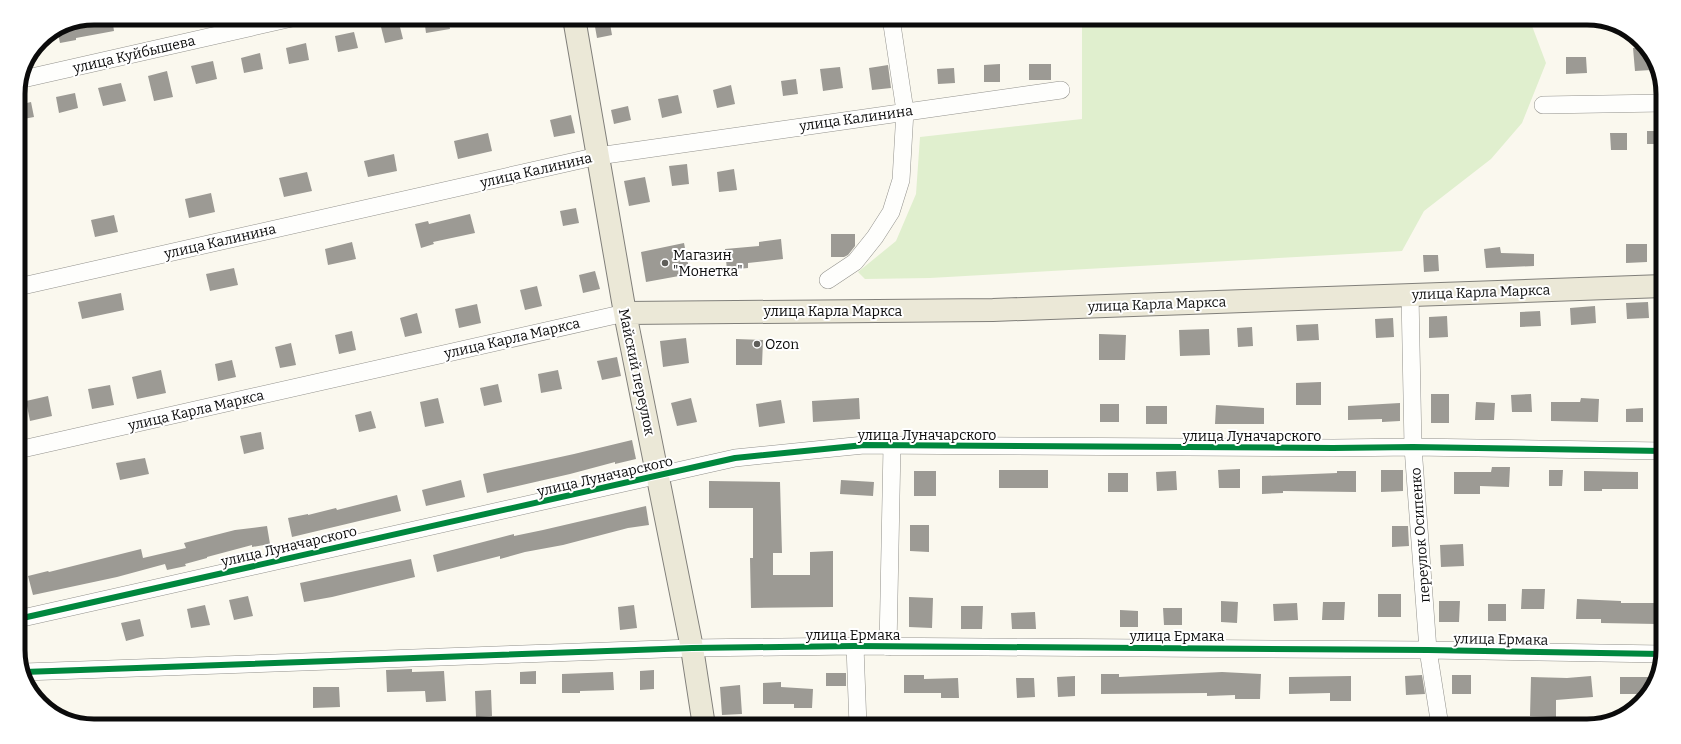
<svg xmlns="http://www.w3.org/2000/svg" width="1681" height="744" font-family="Bitter,serif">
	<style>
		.green { fill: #e0efce }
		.building { fill: #9c9a94 }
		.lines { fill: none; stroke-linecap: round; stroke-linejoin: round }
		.minor-casing { stroke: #93928d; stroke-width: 18 }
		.major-casing { stroke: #807f7a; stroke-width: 24 }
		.minor { stroke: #fefefc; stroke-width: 17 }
		.major { stroke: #ebe8d7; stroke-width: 22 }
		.cycleway-casing { stroke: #fff; stroke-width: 8 }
		.cycleway { stroke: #00873e; stroke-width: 6 }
		.poi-dot { fill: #5f5e5a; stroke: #fff; stroke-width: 1.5 }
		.labels { text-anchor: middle; stroke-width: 4; stroke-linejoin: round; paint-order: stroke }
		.street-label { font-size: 14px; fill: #0b0b0b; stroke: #fff }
		.poi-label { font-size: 14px; fill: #0b0b0b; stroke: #fff; text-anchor: start }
		.rim { fill: none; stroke: #0b0b0b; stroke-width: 5 }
	</style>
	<rect width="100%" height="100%" fill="#faf8ee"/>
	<!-- green -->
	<path class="green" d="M1082 18H1529L1546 63 1522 123 1491 159 1424 211 1402 251 930 278 865 279 858 272 896 241 916 194 920 137 1082 119Z"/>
	<!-- building -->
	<path class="building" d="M94 18H112L114 31 76 38V40L60 43 57 29 65 24Z
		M424 18H448L450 29 426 33Z
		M609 18 612 35 597 38 594 21Z
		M399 23 403 39 385 43 381 27Z
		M354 32 358 48 338 52 335 36Z
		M306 43 309 60 289 64 286 48Z
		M1644 47 1650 52 1651 70 1635 71 1633 48Z
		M260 53 263 69 244 73 241 58Z
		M1566 57H1586L1587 73 1566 74Z
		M213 61 217 79 196 84 191 66Z
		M1000 64V82H984V65Z
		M1029 64H1051V80H1029Z
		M888 65 891 88 872 90 869 68Z
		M840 67 843 88 823 91 820 69Z
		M954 68 955 83 938 84 937 69Z
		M167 71 173 97 154 101 148 76Z
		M796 79 798 94 783 96 781 81Z
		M121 83 126 101 103 106 98 88Z
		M731 85 735 104 717 108 713 90Z
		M75 93 78 108 59 113 56 97Z
		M678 95 682 113 662 118 658 99Z
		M31 102 34 117 18 120V105Z
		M628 106 631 120 614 124 611 110Z
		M571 115 575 133 554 137 550 120Z
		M1647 131H1663V144H1647Z
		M488 133 492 151 458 159 454 141Z
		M1610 133H1627V150H1611Z
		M394 154 397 171 368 177 364 161Z
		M687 164 689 184 672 186 669 166Z
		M734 169 737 190 719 192 717 172Z
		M307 172 312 191 284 197 279 178Z
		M645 177 650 202 629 206 624 181Z
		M211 193 215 212 189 218 185 199Z
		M576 208 579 223 563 226 560 211Z
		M470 214 475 233 433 242 434 244 421 248 415 224 428 221 429 224Z
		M114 215 118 232 95 237 91 220Z
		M831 234H855V246L848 255 844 257H831Z
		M781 239 783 259 748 263V268L727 270 725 249 759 246V242Z
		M352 242 356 259 328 265 325 249Z
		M684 243 690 274 646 282 641 252Z
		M1626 244H1647V262L1626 263Z
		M1500 247 1501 253 1534 254V266L1486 268 1484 249Z
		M1423 255H1438L1439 271 1424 272Z
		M234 268 238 285 210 291 206 274Z
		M595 271 600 289 583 293 579 275Z
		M537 286 542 306 525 310 520 290Z
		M121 293 124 310 82 319 78 302Z
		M1648 302 1649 318 1627 319 1626 303Z
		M477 304 481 323 459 328 455 309Z
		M1595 306 1596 323 1571 325 1570 308Z
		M1540 311 1541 326 1520 327V312Z
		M417 313 422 333 405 337 400 318Z
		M1447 316 1448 337 1429 338V317Z
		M1393 318 1394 337 1376 338 1375 319Z
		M1318 324 1319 340 1297 341 1296 325Z
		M1252 327 1253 346 1238 347 1237 328Z
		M1209 329 1210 355 1180 356 1179 330Z
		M352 331 356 350 339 354 335 335Z
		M1099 334 1126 335 1125 360H1099Z
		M686 338 689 363 663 367 660 341Z
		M736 339 763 340 762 365H736Z
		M291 343 296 365 280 368 275 347Z
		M617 357 621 376 602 380 597 361Z
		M232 360 236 377 218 381 215 364Z
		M161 370 166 393 137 399 132 377Z
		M558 370 562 389 541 393 538 374Z
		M1321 382V405H1296V383Z
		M498 384 502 402 484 406 480 388Z
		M110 385 114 405 92 409 88 389Z
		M1431 394H1449V423H1431Z
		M1531 394 1532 412H1512L1511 395Z
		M48 396 52 416 30 421 26 401Z
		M438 398 444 423 425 427 420 402Z
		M691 398 697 422 677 426 671 403Z
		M859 398 860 419 813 422 812 401Z
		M1581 398 1599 399 1598 422 1551 421V402H1580Z
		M781 400 785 423 759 427 756 404Z
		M1476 402 1495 403 1494 420H1475Z
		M1400 403V421L1382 422V419L1348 420V406Z
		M1100 404H1119V422H1100Z
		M1216 405 1264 408V424H1215Z
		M1146 406H1167V424H1146Z
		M1643 408V422H1626V409Z
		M371 411 376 428 359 432 355 415Z
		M261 432 264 449 244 454 240 436Z
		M632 440 636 459 615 464V462L570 474 487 493 483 474 574 454Z
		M145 458 149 474 120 480 116 463Z
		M1492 467H1510L1509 487 1480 486V494H1454V472H1491Z
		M1240 469V488H1219L1218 470Z
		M999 470H1048V488H999Z
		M1381 470H1403V491L1381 492Z
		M1549 470H1563L1562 486H1549Z
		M914 471H936V496H914Z
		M1176 471 1177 490 1157 491 1156 472Z
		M1337 471H1356V492L1283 491V493L1262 494V476L1337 473Z
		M1584 471 1638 472V489H1602V491H1584Z
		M1108 473H1128V492H1108Z
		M461 480 465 497 426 506 422 490Z
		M841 480 874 482 873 496 840 494Z
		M709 481 780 482 782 553H773V575H810V552L833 551V607L751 608 750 558H753V508H709Z
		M397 495 401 511 292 537 288 518 308 514V515L336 508 337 510Z
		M646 506 649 525 628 528 563 545 525 552 500 559V556L437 572 433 555 514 534V536L543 530Z
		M910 525H929V552L910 551Z
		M267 526 270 544 252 547V545L207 557V558L185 564 186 566 167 570 165 564 117 577 33 595 28 576 48 571 49 572 141 549 143 558 186 548 184 543 235 530Z
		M1392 526H1408L1409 546 1392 547Z
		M1463 544 1464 566 1441 567 1440 545Z
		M411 559 415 577 332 597 304 602 300 583Z
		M1522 589H1545L1544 609H1521Z
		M1378 594H1401V617H1378Z
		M248 596 253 616 234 620 229 600Z
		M909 597 933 598 932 628 909 627Z
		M1577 599 1621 601V603H1658L1657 624 1601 623V619H1576Z
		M1221 601 1238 602 1237 623 1221 622Z
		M1439 601H1460L1459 622H1439Z
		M1323 602H1345L1344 620H1322Z
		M1297 603 1298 620 1274 621 1273 604Z
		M1488 604H1506V621H1488Z
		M205 605 210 625 191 628 187 609Z
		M634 605 637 628 620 630 618 607Z
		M961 606H983L982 629H961Z
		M1163 608H1182V625H1164Z
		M1120 610 1138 611V627H1120Z
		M1035 612 1036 629H1012L1011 613Z
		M140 619 144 636 126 641 121 623Z
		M412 669V672L444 671 446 701 426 702 425 691 387 692 386 670Z
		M654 670V689L640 690V671Z
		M536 671V684H520V672Z
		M613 672 614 690 580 691V693H562V674Z
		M1222 672 1261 674 1260 699H1235V695L1207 696V693L1101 694V674H1119V677Z
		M826 673H846V686H826Z
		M904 675H924V679L958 678 959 698H941V693H904Z
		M1422 675 1425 694 1406 695 1405 676Z
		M1452 675H1471V694H1452Z
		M1075 676V696L1058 697 1057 677Z
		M1351 676V701H1330V693L1289 694V677Z
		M1591 676 1593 697 1556 700V717L1530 716 1531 677 1567 678Z
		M1620 677H1657L1644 694H1620Z
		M1016 678H1034L1035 697 1017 698Z
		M781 682V687L813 689 812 708H794V704H763V683Z
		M740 685 742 714 722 715 720 687Z
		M313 687H339L340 707 313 708Z
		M491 690 492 716 476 717 475 691Z"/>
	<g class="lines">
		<!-- minor casing -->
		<g class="minor-casing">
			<path id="minor" d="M23 79 292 18
				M1543 105 1663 103
				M828 280 855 262 875 237 891 212 901 180 905 111 891 18
				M18 287 598 156 1061 90
				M1410 294 1413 447 1428 650 1440 726
				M18 450 625 313
				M18 619 735 458 864 445 1333 448 1413 447 1663 451
				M855 646 858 726
				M888 647 892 446
				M24 672 692 648 855 646 1428 650 1662 654"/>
		</g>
		<!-- major casing -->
		<g class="major-casing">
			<path id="major" d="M574 18 625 313 692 648 704 726
				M625 313 993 310 1663 286"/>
		</g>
		<!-- minor -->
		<use href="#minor" class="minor"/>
		<!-- major -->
		<use href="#major" class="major"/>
		<!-- cycleway casing -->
		<g class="cycleway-casing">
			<path id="cycleway" d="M18 619 735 458 864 445 1333 448 1413 447 1663 451
				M24 672 692 648 855 646 1428 650 1662 654"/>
		</g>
		<!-- cycleway -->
		<use href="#cycleway" class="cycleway"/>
	</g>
	<!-- markers -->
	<g class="poi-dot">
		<circle cx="665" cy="263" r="4"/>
		<circle cx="757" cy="344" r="4"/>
	</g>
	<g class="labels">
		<!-- street labels -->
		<g class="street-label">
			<text transform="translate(134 54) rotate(-13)" y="5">улица Куйбышева</text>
			<text transform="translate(856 118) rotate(-8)" y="5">улица Калинина</text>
			<text transform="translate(536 170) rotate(-13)" y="5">улица Калинина</text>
			<text transform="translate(220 241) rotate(-13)" y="5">улица Калинина</text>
			<text transform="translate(1481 292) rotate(-2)" y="5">улица Карла Маркса</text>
			<text transform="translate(1157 304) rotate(-2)" y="5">улица Карла Маркса</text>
			<text x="833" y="316">улица Карла Маркса</text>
			<text transform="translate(512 338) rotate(-13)" y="5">улица Карла Маркса</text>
			<text transform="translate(637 372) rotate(78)" y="5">Майский переулок</text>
			<text transform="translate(196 410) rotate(-13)" y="5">улица Карла Маркса</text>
			<text x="927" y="440">улица Луначарского</text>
			<text x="1252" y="441">улица Луначарского</text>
			<text transform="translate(605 476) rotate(-13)" y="5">улица Луначарского</text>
			<text transform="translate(1420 535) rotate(-94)" y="5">переулок Осипенко</text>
			<text transform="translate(289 546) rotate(-13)" y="5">улица Луначарского</text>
			<text x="853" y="640">улица Ермака</text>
			<text x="1177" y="641">улица Ермака</text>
			<text transform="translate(1501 639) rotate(1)" y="5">улица Ермака</text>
		</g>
		<!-- poi labels -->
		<g class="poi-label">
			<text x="673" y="260">Магазин<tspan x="673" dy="16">"Монетка"</tspan></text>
			<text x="765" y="349">Ozon</text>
		</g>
	</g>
	<!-- crop -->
	<path d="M0 0H1681V744H0ZM94 25H1587A69 69 0 0 1 1656 94V650A69 69 0 0 1 1587 719H94A69 69 0 0 1 25 650V94A69 69 0 0 1 94 25Z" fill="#fff" fill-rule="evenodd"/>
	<path class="rim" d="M94 25H1587A69 69 0 0 1 1656 94V650A69 69 0 0 1 1587 719H94A69 69 0 0 1 25 650V94A69 69 0 0 1 94 25Z"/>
</svg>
